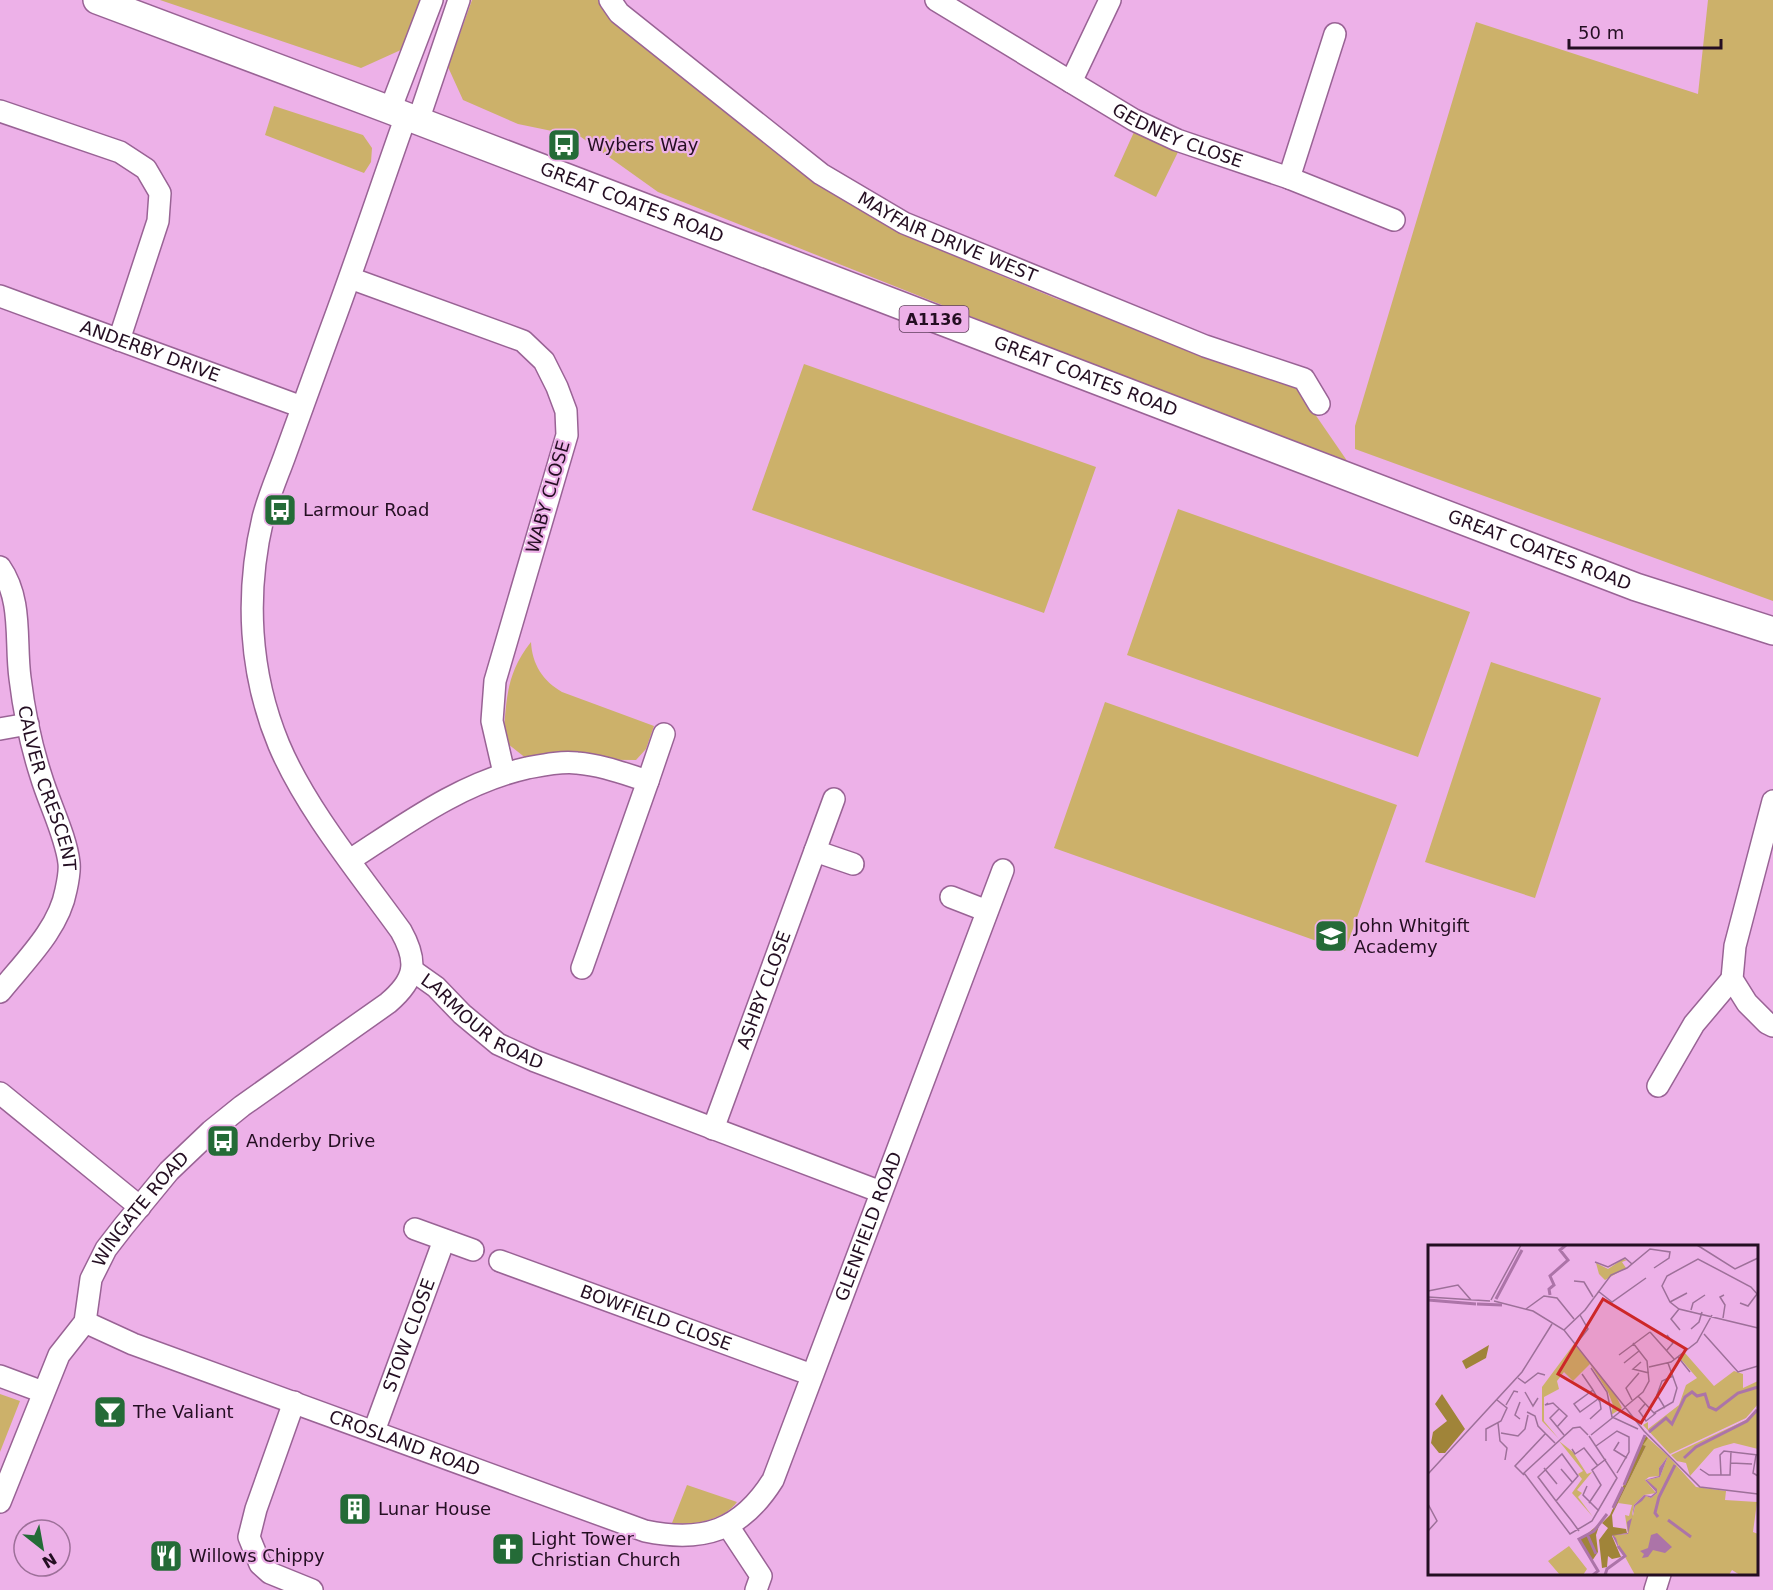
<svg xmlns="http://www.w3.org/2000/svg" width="1773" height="1590" font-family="'DejaVu Sans',sans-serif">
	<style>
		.green { fill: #ccb16a }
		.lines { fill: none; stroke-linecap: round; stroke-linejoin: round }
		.minor-casing { stroke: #996395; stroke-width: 24 }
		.major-casing { stroke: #996395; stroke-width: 30 }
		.minor { stroke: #fff; stroke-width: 21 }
		.major { stroke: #fff; stroke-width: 27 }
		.labels { text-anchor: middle; stroke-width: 4.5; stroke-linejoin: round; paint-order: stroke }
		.shield { fill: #edb1e8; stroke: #603f5d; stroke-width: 1.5 }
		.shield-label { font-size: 16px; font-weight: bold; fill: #240e22 }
		.street-label { font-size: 18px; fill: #240e22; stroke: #edb1e8 }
		.poi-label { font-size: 18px; fill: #240e22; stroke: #edb1e8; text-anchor: start }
		.inset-river { fill: none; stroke: #ac74a8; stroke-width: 3 }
		.inset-road { fill: none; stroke: #9d7099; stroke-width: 1.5 }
		.view { fill: #cd2728; fill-opacity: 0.15; stroke: #cd2728; stroke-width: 3 }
		.inset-edge { fill: none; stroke: #240e22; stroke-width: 3 }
	</style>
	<rect width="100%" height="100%" fill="#edb1e8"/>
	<!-- green -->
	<path class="green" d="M160 0H421L403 49 361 68Z
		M472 0H602L892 225 933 247 1057 299 1115 318 1297 388 1352 468 658 192 581 137 518 124 463 100 448 67Z
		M1708 0H1773V601L1355 449V426L1476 22 1698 94Z
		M274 106 363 135 372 148 371 162 364 173 265 135Z
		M1134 132 1178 152 1156 197 1114 176Z
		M804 364 1096 467 1044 613 752 510Z
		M1178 509 1470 612 1418 757 1127 655Z
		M531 642C532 664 543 681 562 692L654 726 646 749 636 760 527 759 503 740C507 700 505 675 531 642Z
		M1491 662 1601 698 1535 898 1425 862Z
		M1105 702 1397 805 1345 951 1054 848Z
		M0 1394 20 1401 0 1452Z
		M687 1485 737 1502C724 1520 693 1526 672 1523Z"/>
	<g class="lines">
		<!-- minor casing -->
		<g class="minor-casing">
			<g id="minor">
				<path id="s1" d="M610 0 619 13 821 174 904 223 1205 346 1304 379 1319 404"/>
				<path d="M936 0 1071 82 1110 0"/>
				<path id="s2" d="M1071 82 1134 120 1177 140 1289 178 1394 220"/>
				<path d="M390 110 432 0"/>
				<path d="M0 111 120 152 146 169 160 193 158 221 119 340"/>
				<path d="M418 121 459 0"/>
				<path d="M1289 178 1335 34"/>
				<path d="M350 278 523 341 544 361 557 387 566 411 567 435 495 681 492 721 504 773"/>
				<path id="s3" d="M0 296 302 407"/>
				<path id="s4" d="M0 567C23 600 15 641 20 678 24 711 31 745 41 776 49 803 66 836 69 863 70 872 68 881 66 890 59 929 24 962 0 992"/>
				<path d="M0 729 28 724"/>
				<path d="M648 781 664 734"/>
				<path d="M1773 801 1735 946 1732 979 1747 1003 1767 1023 1773 1026"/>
				<path d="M815 851 853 864"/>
				<path d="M350 860C407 823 461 783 527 768 543 765 561 761 577 763 602 765 625 774 648 781L582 968"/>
				<path d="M951 897 987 911"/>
				<path id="s5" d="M412 970 436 987 462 1014 498 1044 535 1061 881 1192"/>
				<path d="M1658 1086 1694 1024 1732 979"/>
				<path d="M0 1093 140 1207"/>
				<path id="s6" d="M713 1129 834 799"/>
				<path d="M415 1229 473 1250"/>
				<path id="s7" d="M500 1261 812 1375"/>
				<path id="s8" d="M85 1322 133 1344 645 1531C703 1543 741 1531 773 1480L1003 870"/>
				<path d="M0 1376 43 1392"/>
				<path d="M294 1402 256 1509 249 1537 260 1564 270 1573 312 1590"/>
				<path id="s9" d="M374 1431 444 1240"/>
				<path id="s10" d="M0 1502 59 1355 85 1322 91 1279 106 1249 123 1227 169 1171 211 1131 242 1106 388 1003C415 980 419 963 401 931 360 874 306 809 279 745 249 673 245 594 263 518 268 498 277 477 284 458 299 417 314 375 329 334 356 262 380 189 406 116"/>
				<path d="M728 1526 761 1576 756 1590"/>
				<path d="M1655 1590 1660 1574"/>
			</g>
		</g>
		<!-- major casing -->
		<g class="major-casing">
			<g id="major">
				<path id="s11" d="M97 0 390 110 1636 587 1773 631"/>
			</g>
		</g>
		<!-- minor -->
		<use href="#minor" class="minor"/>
		<!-- major -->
		<use href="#major" class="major"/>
	</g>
	<!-- icons -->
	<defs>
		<g id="bus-square" transform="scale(1.725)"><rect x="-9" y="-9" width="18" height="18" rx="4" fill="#246b37" stroke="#edb1e8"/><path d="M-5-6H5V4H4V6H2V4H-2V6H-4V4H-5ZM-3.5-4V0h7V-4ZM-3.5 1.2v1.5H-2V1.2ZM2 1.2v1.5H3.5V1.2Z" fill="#fff"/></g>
		<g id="school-square" transform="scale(1.725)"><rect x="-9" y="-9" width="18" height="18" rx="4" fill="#246b37" stroke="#edb1e8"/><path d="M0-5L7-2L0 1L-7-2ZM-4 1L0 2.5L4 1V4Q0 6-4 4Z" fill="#fff"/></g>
		<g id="bar-square" transform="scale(1.725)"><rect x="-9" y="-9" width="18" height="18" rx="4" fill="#246b37" stroke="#edb1e8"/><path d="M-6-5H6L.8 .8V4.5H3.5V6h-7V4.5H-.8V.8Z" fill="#fff"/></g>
		<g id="building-square" transform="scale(1.725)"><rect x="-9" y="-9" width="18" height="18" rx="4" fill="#246b37" stroke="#edb1e8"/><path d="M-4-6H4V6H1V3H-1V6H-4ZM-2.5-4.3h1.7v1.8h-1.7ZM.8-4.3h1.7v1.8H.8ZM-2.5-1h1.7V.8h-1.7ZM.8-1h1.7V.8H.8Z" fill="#fff"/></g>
		<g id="church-square" transform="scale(1.725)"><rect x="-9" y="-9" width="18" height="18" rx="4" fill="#246b37" stroke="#edb1e8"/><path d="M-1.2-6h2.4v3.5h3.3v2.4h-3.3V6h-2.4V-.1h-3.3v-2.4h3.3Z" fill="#fff"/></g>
		<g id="restaurant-square" transform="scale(1.725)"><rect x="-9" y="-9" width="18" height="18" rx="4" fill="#246b37" stroke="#edb1e8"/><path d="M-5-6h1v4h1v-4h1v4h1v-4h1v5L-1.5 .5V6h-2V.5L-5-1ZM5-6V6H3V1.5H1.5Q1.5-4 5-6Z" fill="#fff"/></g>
	</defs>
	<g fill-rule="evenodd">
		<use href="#bus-square" x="564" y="145"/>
		<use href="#bus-square" x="280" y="510"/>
		<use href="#school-square" x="1331" y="936"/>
		<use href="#bus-square" x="223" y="1141"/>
		<use href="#bar-square" x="110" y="1412"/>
		<use href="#building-square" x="355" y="1509"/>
		<use href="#church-square" x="508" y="1549"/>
		<use href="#restaurant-square" x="166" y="1556"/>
	</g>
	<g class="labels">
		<!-- shield labels -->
		<rect class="shield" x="899.5" y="306" width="69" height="26" rx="4.5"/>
		<g class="shield-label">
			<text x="934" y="325">A1136</text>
		</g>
		<!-- street labels -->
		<g class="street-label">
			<text dy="6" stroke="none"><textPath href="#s2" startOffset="120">GEDNEY CLOSE</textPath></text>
			<text dy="6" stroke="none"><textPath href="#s11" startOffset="572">GREAT COATES ROAD</textPath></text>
			<text dy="6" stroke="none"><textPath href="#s1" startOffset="416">MAYFAIR DRIVE WEST</textPath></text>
			<text dy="6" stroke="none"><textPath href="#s3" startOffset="160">ANDERBY DRIVE</textPath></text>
			<text dy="6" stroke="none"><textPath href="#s11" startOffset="1058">GREAT COATES ROAD</textPath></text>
			<text transform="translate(548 497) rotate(-74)" y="6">WABY CLOSE</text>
			<text dy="6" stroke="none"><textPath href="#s11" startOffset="1544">GREAT COATES ROAD</textPath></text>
			<text dy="6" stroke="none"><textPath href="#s4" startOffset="228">CALVER CRESCENT</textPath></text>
			<text dy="6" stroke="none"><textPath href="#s6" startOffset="148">ASHBY CLOSE</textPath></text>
			<text dy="6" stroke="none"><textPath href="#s5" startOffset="88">LARMOUR ROAD</textPath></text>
			<text dy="6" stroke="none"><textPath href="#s10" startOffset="330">WINGATE ROAD</textPath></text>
			<text dy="6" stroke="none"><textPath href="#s8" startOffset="1018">GLENFIELD ROAD</textPath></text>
			<text dy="6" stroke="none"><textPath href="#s7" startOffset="166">BOWFIELD CLOSE</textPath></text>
			<text dy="6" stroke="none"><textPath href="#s9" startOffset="102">STOW CLOSE</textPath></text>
			<text dy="6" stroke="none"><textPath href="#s8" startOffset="342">CROSLAND ROAD</textPath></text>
		</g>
		<!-- poi labels -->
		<g class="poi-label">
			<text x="587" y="151">Wybers Way</text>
			<text x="303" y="516">Larmour Road</text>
			<text x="1354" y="932">John Whitgift<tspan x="1354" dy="21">Academy</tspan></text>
			<text x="246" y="1147">Anderby Drive</text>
			<text x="133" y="1418">The Valiant</text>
			<text x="378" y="1515">Lunar House</text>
			<text x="531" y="1545">Light Tower<tspan x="531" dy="21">Christian Church</tspan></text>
			<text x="189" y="1562">Willows Chippy</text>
		</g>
	</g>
	<!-- overview -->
	<g transform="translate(1428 1245)">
		<rect width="330" height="330" fill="#edb1e8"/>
		<path d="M195 14 199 15 194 17 198 23 177 35 171 29 168 18 180 24ZM146 99 163 119 188 151 194 163 183 170 185 160 180 147 162 119 145 136 136 127 129 136 131 144 116 152V176L131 194 114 176V142ZM257 108 286 141 306 126 315 129V143L330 136V159L318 173 242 209 215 180 220 177V184L251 160 258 140 269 133 251 112ZM329 164 330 204 306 198 295 201 286 204 262 231 258 218 249 216 258 225 243 210 318 175ZM220 193 240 211 231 223V231L221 232 217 235 228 248 216 250 206 260 204 269 205 271 207 261 218 251 223 253 229 248 219 235 232 232 240 211 268 242 298 246 297 255 329 257 325 287 330 289V330H312L304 325 301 330H207L185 290 200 289 197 270 201 271 204 260 190 258 218 201 214 200 216 194ZM131 196 145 207 159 229 164 227 149 245 154 248 150 252 165 272 144 248 154 234 150 229 155 226ZM141 301 159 324 155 330H132L120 316Z" fill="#ccb16a"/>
		<path d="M61 100 58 113 38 124 34 116ZM14 149 37 184 17 208H11L3 198 5 187 19 176 7 159ZM218 191 220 193 215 200 218 201 184 270 185 282 198 284 199 288 184 291 193 312 184 314 180 311 179 322 174 323 171 295 180 283 174 278 182 270ZM172 278 168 290 170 307 164 316 152 295Z" fill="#a08439"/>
		<path d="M240 211 232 232 219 235 229 244V248L223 253 218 251 214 256 207 261 200 289 185 290 188 293 192 306 184 290 200 288 199 277 204 273 206 260 216 250 223 251 228 247 217 235 231 231V223ZM229 288 244 302 237 308 225 305 220 312 214 313 216 309 212 306 220 303 223 290Z" fill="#ac74a8"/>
		<path class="inset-river" d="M122 50 121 44 126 40 122 31 140 15 132 5 138 0M68 54 94 5M0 55 48 59M49 59 74 60M221 187 238 173 244 179 257 152 264 147 269 151 277 149 281 162 288 165 310 148 330 142M256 213 268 202 319 176 329 165M196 240 217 190M185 263 195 242M230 272 227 268 231 252 247 220M240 275 263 292M160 291 168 309M165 330 170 326 151 294 166 286 179 269M177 330 179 324 197 311 190 301"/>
		<path class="inset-road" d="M269 0 307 24 330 13M167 17 180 22 197 13 204 19M146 36 156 37 165 52M0 46 30 40 43 55M170 46 184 57 218 33M330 50 323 42 270 14 239 31 234 41 242 57 251 64 330 83M0 52 62 56M63 55 93 0M66 56 105 66 136 85 216 186 272 242 330 249M242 57 259 48M312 58 320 61 329 49M98 64 116 51 129 53 146 74M251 64 243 74 252 85M263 65 265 58 277 50M295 73 297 60 292 52 296 50M263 84 271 77 274 67M136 85 157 65 183 30 199 23 222 4 242 7 241 13 226 23M222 87 246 114M276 89 310 127 330 121M148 99 160 84 152 70M239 105 245 98 239 90M191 110 222 87M250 112 262 127M213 117 205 124 221 128M196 118 211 106M221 122 243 117 269 97 284 70M163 123 179 147 184 172 210 184M154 129 165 145M90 133 97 138 110 128 117 130M97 147 105 161 110 153M210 151 226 168 245 157 249 143 240 118M204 155 198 143 211 128M92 157 87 170 92 174M120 158 117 160 125 158 139 171 129 182M217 159 211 166 218 176 228 168M78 160 86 146 90 147M197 162 215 147 221 136 219 116 205 98M237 163 229 150 234 136 245 131M131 164 122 173 136 190M103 169 99 167 107 171 110 181 127 198M162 174 173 164 172 157 165 145 146 159 152 167 170 154M70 178 72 196 79 203 77 215M73 188 90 191 97 184 100 170M160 190 152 182 145 183 96 228 142 289 164 276 189 233 161 191M163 190 198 162M58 196V184L73 176 79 163 69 155M191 197 186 205 199 213M168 201 189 186 201 192V207L189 228M144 204 147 209 156 203 170 221M328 210 325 228 330 231M303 218 324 219M116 223 129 239M133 224 145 238M272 224 281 230H302L303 206M0 229 94 127 124 79M96 230 87 221 118 188M293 230 292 210 296 206 330 210M159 241 155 250 171 266M128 256 150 231 134 209 110 232 128 256 135 265 143 275 151 286M161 258 173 240 164 225 178 214M0 259 9 276 0 286"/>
		<path class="view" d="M175 54 258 104 213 178 130 129Z"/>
		<rect width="330" height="330" class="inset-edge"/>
	</g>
	<!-- north arrow -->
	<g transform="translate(42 1548) rotate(149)"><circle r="28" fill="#edb1e8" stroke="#9d7099" stroke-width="1.5"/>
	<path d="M0-4.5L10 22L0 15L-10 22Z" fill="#246b37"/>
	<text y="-9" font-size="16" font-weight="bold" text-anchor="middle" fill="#240e22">N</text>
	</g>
	<!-- scale -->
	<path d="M1569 39v9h152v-9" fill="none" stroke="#240e22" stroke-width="3"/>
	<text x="1578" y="39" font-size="18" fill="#240e22" stroke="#edb1e8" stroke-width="4.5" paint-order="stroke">50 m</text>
</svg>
